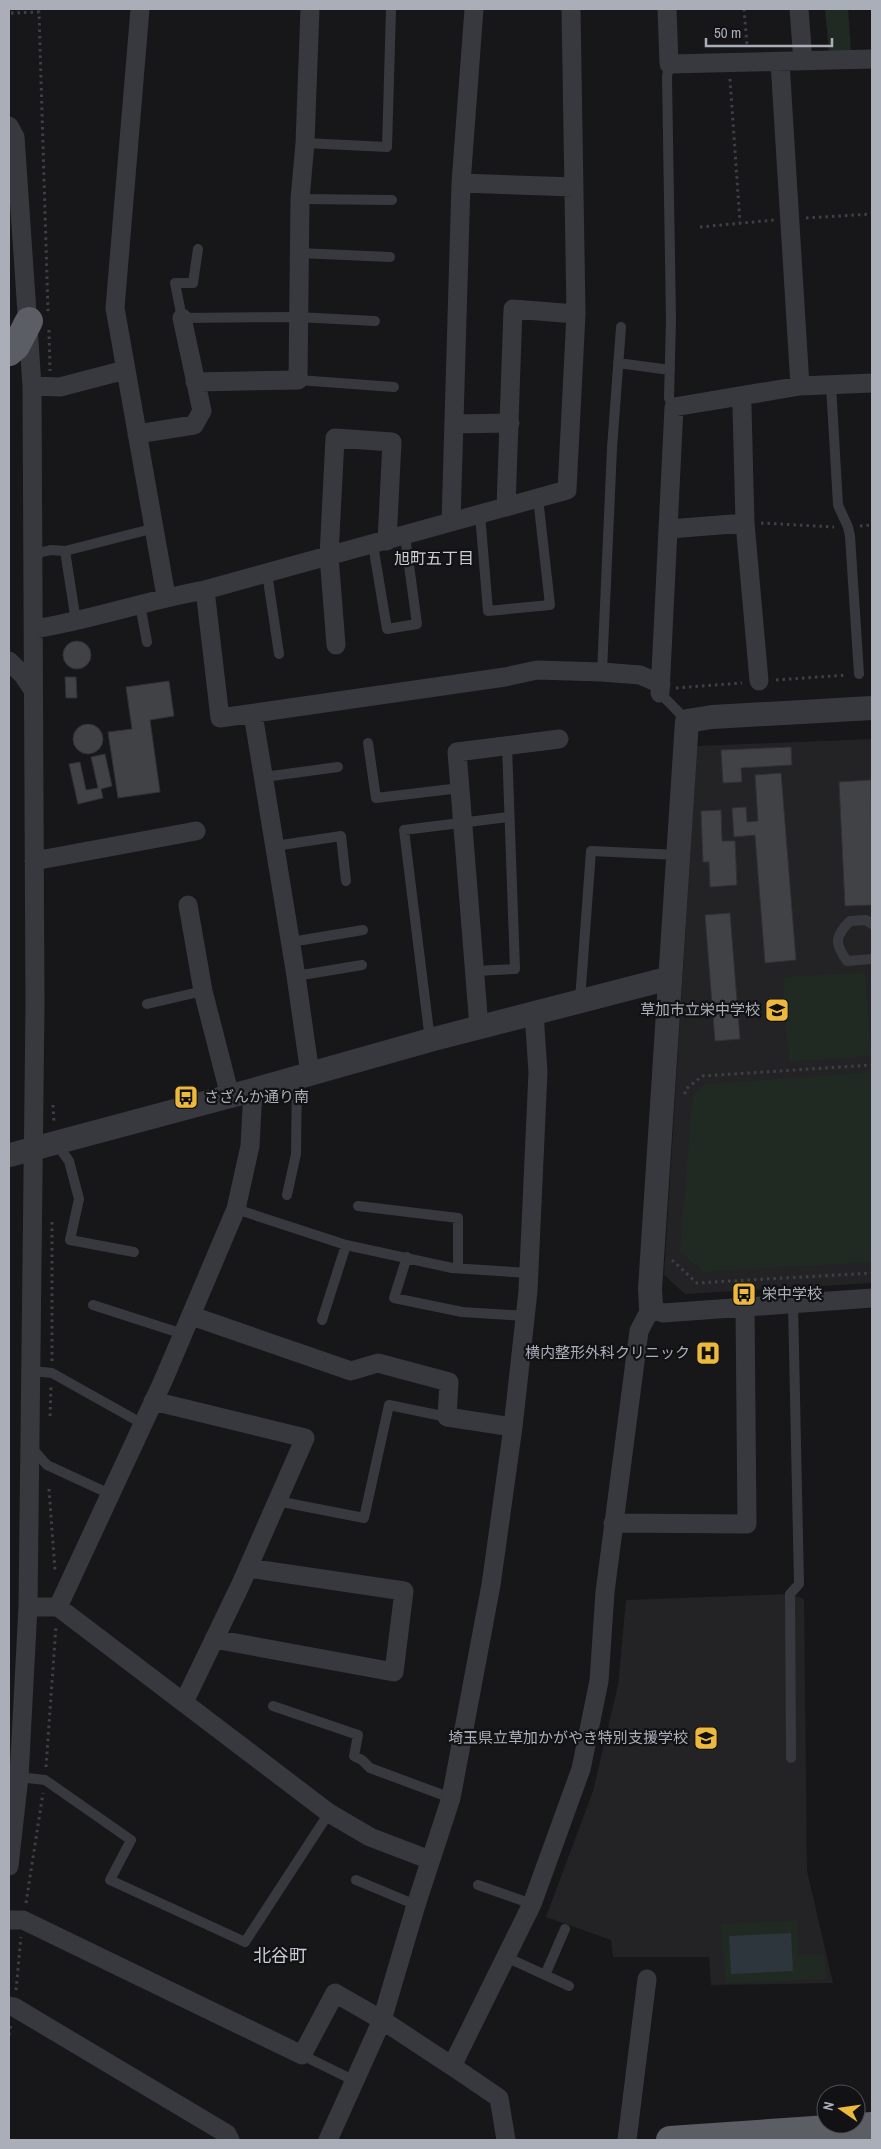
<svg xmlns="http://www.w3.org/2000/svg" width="881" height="2149" font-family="'Archivo Narrow','Noto Sans JP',sans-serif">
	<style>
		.built { fill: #232326 }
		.green { fill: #212923 }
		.water { fill: #2d353d }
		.building { fill: #414246; stroke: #313135 }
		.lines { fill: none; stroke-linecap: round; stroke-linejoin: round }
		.path { stroke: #3e4045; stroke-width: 3; stroke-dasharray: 2.5 4; stroke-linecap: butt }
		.service { stroke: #38393e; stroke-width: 10 }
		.minor { stroke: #38393e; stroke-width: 19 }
		.tertiary { stroke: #38393e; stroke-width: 24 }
		.trunk { stroke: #5c5e66; stroke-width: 28 }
		.labels { text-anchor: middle; stroke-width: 4.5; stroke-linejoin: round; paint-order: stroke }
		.poi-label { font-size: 15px; fill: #aaaeb9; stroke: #121214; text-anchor: end }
		.neighbourhood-label { font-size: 16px; fill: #cbcdd5; stroke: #121214 }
		.quarter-label { font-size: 18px; fill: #cbcdd5; stroke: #121214 }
	</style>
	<rect width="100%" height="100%" fill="#171719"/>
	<!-- built -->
	<path class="built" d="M872 739V1283L685 1294 664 1275 697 746Z
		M790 1594 804 1599 807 1871 833 1983 711 1985 709 1957H613L611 1940 546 1917 593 1791 618 1685 626 1600Z"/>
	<!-- green -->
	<path class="green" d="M825 9H848L851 51 829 52Z
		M865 972 871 1056 789 1062 783 977Z
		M872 1072V1262L703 1272 680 1251 693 1095 706 1084Z
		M797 1920 798 1955H824L826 1979 725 1983 721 1924Z"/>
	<!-- water -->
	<path class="water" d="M791 1933 793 1971 731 1974 729 1936Z"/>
	<!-- building -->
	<path class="building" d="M63 655a14 14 0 1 1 28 0a14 14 0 1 1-28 0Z
		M65 677H76L77 698H66Z
		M169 681 174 716 150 720 160 792 118 798 108 732 132 729 126 687Z
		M73 739a15 15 0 1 1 30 0a15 15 0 1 1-30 0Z
		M791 747 792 765 741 768 742 782 723 783 721 750Z
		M105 754 112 786 101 789 103 798 78 804 69 764 80 762 86 790 98 788 91 757Z
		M781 773 796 960 765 963 755 835 734 837 732 808 746 807 747 822 758 821 755 775Z
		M871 780 872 905 845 906 839 782Z
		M721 810 722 841H735L737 885 710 887 709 862H703L701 811Z
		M730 913 740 1039 715 1041 705 915Z"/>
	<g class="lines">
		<!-- path -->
		<path class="path" d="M744 9 747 45
			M11 13 39 12 48 311
			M730 79 740 223
			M806 218 872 214
			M700 227 775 220
			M49 330 50 371
			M761 523 834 527
			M860 526 872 525
			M776 680 847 675
			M676 688 742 683
			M685 1094V1090L702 1076 872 1065
			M53 1105 54 1123
			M672 1260 697 1283 872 1273
			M52 1361V1219
			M50 1416 51 1387
			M49 1489 55 1570
			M46 1767 56 1626
			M26 1903 43 1793
			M16 1990 21 1937
			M9 2035 11 2023"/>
		<!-- service -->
		<path class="service" d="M669 64 667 77 671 319 669 398 674 407
			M305 143 387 147 391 9
			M300 199 392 200
			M198 249 193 283H175L182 318 297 317 375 321
			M299 253 390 257
			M618 363 670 370
			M298 380 394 387
			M831 385 838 505 848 527 850 536 859 674
			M480 514 488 611 550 605 538 498
			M373 545 387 629 417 624 405 536
			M65 551 76 621
			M34 554 51 550 65 551 155 528
			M267 573 279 654
			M140 605 147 642
			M602 672 612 448 621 327
			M660 693 687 721
			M368 743 376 798 460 788
			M264 777 338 767
			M275 846 341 836 346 881
			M872 924 866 920 850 921C835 936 834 943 847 961L872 959
			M291 942 363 930
			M475 971 515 969 507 746
			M296 976 362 965
			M580 1000 591 851 678 855
			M147 1004 203 991
			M430 1040 404 830 508 817
			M56 1143 69 1161 79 1199 70 1240 134 1252
			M287 1195 296 1154 297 1078
			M358 1206 458 1218V1268
			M236 1209 346 1245 452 1268 529 1273
			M407 1257 394 1298 462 1312 526 1316
			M93 1305 183 1334
			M322 1320 346 1245
			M32 1371 52 1373 143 1424
			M31 1447 47 1465 110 1494
			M277 1501 364 1518 389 1405 447 1417
			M273 1706 358 1735 354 1756 362 1760 370 1768 451 1798
			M791 1758 790 1594 799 1584 793 1303
			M19 1777 45 1780 131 1840 110 1880 245 1942 329 1813
			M356 1880 416 1905
			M478 1885 532 1904
			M506 1957 569 1986
			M545 1975 565 1929
			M302 2055 355 2081"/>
		<!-- minor -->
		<path class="minor" d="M140 9 115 308 166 596
			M667 9 669 64 872 59
			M799 9 803 61
			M780 62 800 386
			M9 126 15 137 32 386 35 1006 28 1607 19 1777 9 1866
			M461 183 574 187
			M195 382 298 380 300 199 305 143 310 9
			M32 386 60 387 125 370
			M454 424 510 423
			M137 434 194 425 202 411 182 318
			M506 507 513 309 576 314
			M451 522 461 183 474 9
			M745 523 759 681
			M669 529 745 523 742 407 739 396
			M205 590 220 718 505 677 537 670 602 672 640 675 661 684
			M34 629C92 620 147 600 205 590L567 490 576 314 571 9
			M336 645 329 556 335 438 392 442 387 541
			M9 661 23 675 33 690
			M660 693 674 407 800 386 872 383
			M253 714 296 976 310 1074
			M34 861 196 831
			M188 905 203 991 230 1096
			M479 1027 457 752 559 739
			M192 1316 351 1371 378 1363 449 1382 447 1417 513 1427
			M153 1401 305 1438 240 1586 184 1702
			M613 1523 747 1524 745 1306
			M28 1607H58L163 1381 236 1209 250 1146 253 1090
			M58 1607 329 1813 370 1837 430 1860
			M214 1639 394 1672 404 1591 248 1568
			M9 1920H23L302 2055 335 1993 382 2020 452 2066
			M9 2006 14 2007 227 2134 230 2140
			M328 2140 382 2020 416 1905 451 1798 491 1585 513 1427 528 1291 538 1072 534 1013
			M506 2140 499 2098 452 2066 532 1904 581 1769 599 1681 605 1592 639 1331 651 1308 663 1313 872 1298
			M627 2140 647 1979"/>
		<!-- tertiary -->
		<path class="tertiary" d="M10 1155 253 1090 430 1040 670 978
			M651 1308 650 1289 687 721 712 717 872 708"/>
		<!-- trunk -->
		<path class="trunk" d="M9 352 16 346 29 321
			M670 2140 872 2126"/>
	</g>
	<!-- icons -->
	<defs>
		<g id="school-square" transform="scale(1.25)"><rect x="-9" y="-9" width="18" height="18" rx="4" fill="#edb93c" stroke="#121214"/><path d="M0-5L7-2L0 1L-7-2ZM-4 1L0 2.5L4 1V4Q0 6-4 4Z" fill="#111"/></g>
		<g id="bus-square" transform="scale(1.25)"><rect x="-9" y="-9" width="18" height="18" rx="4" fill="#edb93c" stroke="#121214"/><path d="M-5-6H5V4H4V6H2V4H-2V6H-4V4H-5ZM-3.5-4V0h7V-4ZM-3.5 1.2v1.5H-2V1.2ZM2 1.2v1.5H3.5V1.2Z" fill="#111"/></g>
		<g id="hospital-square" transform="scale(1.25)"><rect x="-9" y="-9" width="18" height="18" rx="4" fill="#edb93c" stroke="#121214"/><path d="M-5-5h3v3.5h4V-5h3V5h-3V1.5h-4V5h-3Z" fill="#111"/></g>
	</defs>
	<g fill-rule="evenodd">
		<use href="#school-square" x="777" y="1010"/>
		<use href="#bus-square" x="186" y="1097"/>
		<use href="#bus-square" x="744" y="1294"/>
		<use href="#hospital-square" x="708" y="1353"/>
		<use href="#school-square" x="706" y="1738"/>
	</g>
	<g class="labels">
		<!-- poi labels -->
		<g class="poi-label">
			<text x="760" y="1015">草加市立栄中学校</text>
			<text x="204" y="1102" text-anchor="start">さざんか通り南</text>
			<text x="762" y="1299" text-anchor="start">栄中学校</text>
			<text x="690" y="1358">横内整形外科クリニック</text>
			<text x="688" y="1743">埼玉県立草加かがやき特別支援学校</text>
		</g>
		<!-- neighbourhood labels -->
		<g class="neighbourhood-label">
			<text x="434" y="564">旭町五丁目</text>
		</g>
		<!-- quarter labels -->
		<g class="quarter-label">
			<text x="280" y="1962">北谷町</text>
		</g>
	</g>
	<!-- border -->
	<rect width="881" height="2149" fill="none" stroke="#aaaeb9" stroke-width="20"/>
	<!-- north arrow -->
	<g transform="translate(841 2109) rotate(283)"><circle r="24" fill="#121214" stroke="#4f5056"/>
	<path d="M0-4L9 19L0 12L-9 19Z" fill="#edb93c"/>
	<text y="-8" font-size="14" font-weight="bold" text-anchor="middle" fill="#aaaeb9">N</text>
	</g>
	<!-- scale -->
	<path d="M706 38v8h126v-8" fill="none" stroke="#aaaeb9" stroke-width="2.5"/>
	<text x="714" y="38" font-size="15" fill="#aaaeb9" stroke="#121214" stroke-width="4" paint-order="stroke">50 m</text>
</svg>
